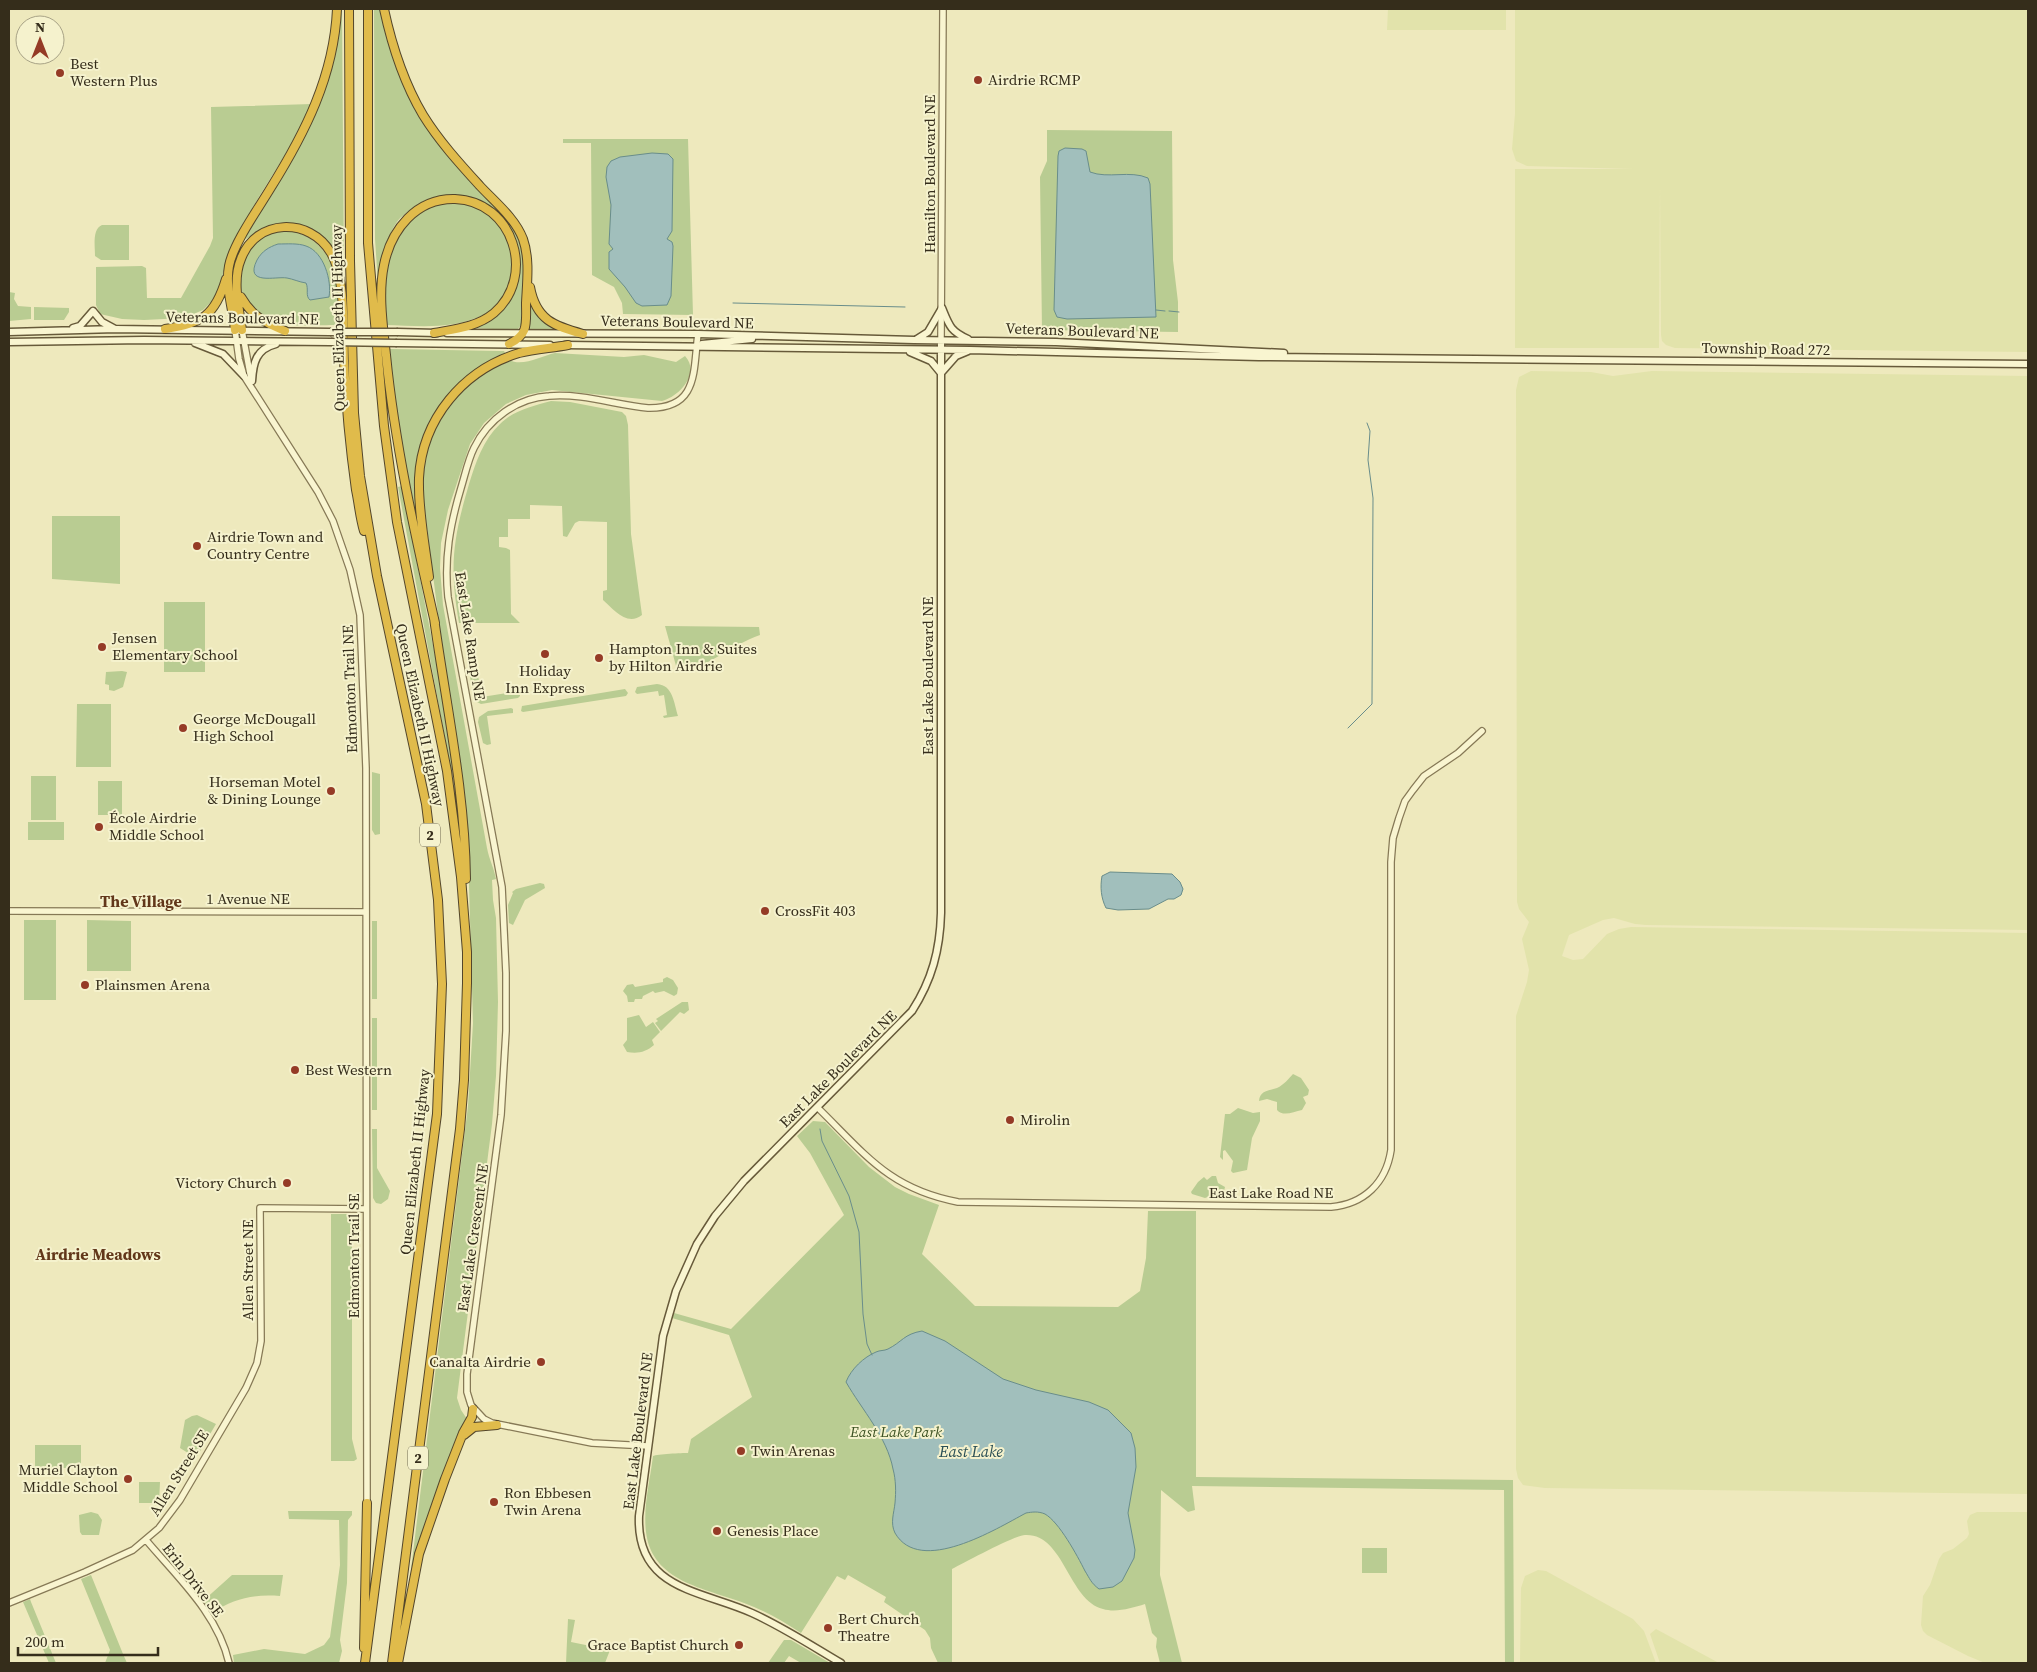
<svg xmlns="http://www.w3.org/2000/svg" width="2037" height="1672" font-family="'Source Serif 4',serif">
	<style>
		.farmland { fill: #e2e3ab }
		.green { fill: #b9cc92 }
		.water { fill: #a1bfbc; stroke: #698d8b }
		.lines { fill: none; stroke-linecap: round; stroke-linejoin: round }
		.stream { stroke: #698d8b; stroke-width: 1 }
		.tertiary-casing { stroke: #867956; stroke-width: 8 }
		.secondary-casing { stroke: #675a3a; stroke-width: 9 }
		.motorway-casing { stroke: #53462b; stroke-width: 10 }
		.tertiary { stroke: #f9f5d0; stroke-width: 5.5 }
		.secondary { stroke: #f9f5d0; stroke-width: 6 }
		.motorway { stroke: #e0bb4b; stroke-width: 8 }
		.secondary-bridge-casing { stroke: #675a3a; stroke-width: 9; stroke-linecap: butt }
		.secondary-bridge { stroke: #f9f5d0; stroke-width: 6 }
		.poi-dot { fill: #953b26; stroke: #f5f2cd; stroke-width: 2 }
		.labels { text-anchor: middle; stroke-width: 4; stroke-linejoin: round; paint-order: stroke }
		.shield { fill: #f5f2cd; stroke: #6f6850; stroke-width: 1 }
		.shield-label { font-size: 14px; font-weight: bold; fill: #352d1b }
		.poi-label { font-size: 15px; fill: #352d1b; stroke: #f5f2cd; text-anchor: start }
		.street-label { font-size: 15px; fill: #352d1b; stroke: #f5f2cd }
		.park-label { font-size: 15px; font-style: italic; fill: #3c5222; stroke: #f5f2cd }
		.neighbourhood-label { font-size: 16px; font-weight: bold; fill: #62371a; stroke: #f5f2cd }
		.water-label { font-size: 16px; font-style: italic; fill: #2a4f55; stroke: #f5f2cd }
	</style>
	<rect width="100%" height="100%" fill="#eee9bd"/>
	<!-- farmland -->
	<path class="farmland" d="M1388 9H1506V30H1387Z
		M1515 9H2028V352L1675 348 1666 345 1662 341 1661 335 1660 185 1659 348H1515V169H1633L1527 166 1516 161 1512 149 1515 114Z
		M1531 371 1591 372 1613 376 1652 371 2028 376V930L1646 925 1635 924 1614 918 1603 920 1569 935 1562 956 1573 960 1583 959 1607 934 1619 929 1631 927 2028 933V1494L1545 1488 1523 1485 1518 1478 1516 1469V1016L1527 982 1529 970 1522 939 1529 922 1519 909 1517 902 1516 390 1519 377Z
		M1977 1512H2028V1663H1985L1968 1656 1927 1635 1923 1631 1921 1625 1923 1596 1930 1585 1939 1559 1943 1553 1953 1549 1967 1538 1969 1534 1967 1521 1970 1515Z
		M1538 1570 1546 1571 1633 1619 1644 1631 1656 1663H1520L1521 1588 1525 1576Z
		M1656 1629 1719 1663H1660L1650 1634Z"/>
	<!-- green -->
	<path class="green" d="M339 9H342L344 275C321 223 296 209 244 240L299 146 322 95Z
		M374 9H380C390 62 413 111 447 154 466 178 489 199 509 222 514 229 518 238 521 246 526 263 523 305 522 324L517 330 469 328C489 323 502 312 512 294 545 233 470 167 414 207 408 212 401 216 397 222 384 241 381 263 378 284L375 239Z
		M312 104C292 150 261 189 238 234 226 255 223 280 214 303H210L203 310 184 318 144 320 122 319 100 314 96 305V267L142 266 146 268 147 298H181L210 246 213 238 211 107Z
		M1047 130 1172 131 1173 260 1178 302V332L1042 330 1040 177 1047 161Z
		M563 139H688L693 315 623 314 622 303 614 287 592 275 591 143H563Z
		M444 203C454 203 467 202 477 207 519 226 528 294 483 315 453 330 418 326 385 325 385 288 381 243 412 217 421 209 433 206 444 203Z
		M102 225H129V260H101L95 256C95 246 92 229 102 225Z
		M279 230C313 231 333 253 337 286 338 299 336 313 336 325 323 325 284 327 274 323 264 319 251 308 245 299 236 284 240 256 252 244 260 237 269 234 279 230Z
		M9 292 15 293 14 299 18 306 31 307V319L9 321Z
		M529 299 538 315 555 330H528Z
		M34 307 69 308V312L64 320H34Z
		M390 349 500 351H504L506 354C469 368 425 409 421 450 418 472 419 496 419 519L417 521 415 520C404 464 393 407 390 349Z
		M555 353 624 357 644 355 676 362 685 356C701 373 679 397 662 401L552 390 526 395 506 404 484 423 470 444 448 510 441 543 440 568 443 605 487 848C489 859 494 868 496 879L492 880 493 900 496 918 498 1002 496 1076 492 1124 457 1398 461 1410 467 1419C443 1467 427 1518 411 1569L468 1106 473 1023 468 850 428 536C426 521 424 505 423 490 421 445 443 404 478 377 487 370 499 365 509 360 523 367 541 356 555 353Z
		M551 401 570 402 622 412 626 416 628 425 631 534 642 615C627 627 613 609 603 600V591L607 590V522L579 521 575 523 567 537 563 536 562 506 530 505V519H508V537H499V547L506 548 510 550 511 614 520 623H459C449 566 453 539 469 484 476 462 483 440 500 424 514 410 533 406 551 401Z
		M402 486 440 681 452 763V776L398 487Z
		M52 516H120V584L52 579Z
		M164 602H205V672H164Z
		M665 626 759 627 760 635C731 645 709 667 678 673Z
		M476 665 482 697 520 691V696L518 698 481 704 475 701 469 672 471 667Z
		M122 671 127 672 123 687 114 691 109 690V685L105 684 106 672Z
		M657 684C673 685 674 703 678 716L664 718 663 716 667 715 664 695 659 696 658 691 637 694 635 692 637 687Z
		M625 689 628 693 626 696 523 712 521 711 522 706Z
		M77 704H111V767H76Z
		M511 708 513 709V713L487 716 491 744 487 745 483 743 478 722 479 717 488 711Z
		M372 772 380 774V834L375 835 372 830Z
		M31 776H56V820H31Z
		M98 781H122V815H98Z
		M28 822H64V840H28Z
		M540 883 544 884 545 888 525 900 513 925 509 923 508 905 513 893 512 892 516 889Z
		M24 920H56V1000H24Z
		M87 920 131 921V971H87Z
		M372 921H377V999H372Z
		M667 977 673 980 678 988 677 994 674 996 664 991 655 993 653 991 643 996 642 999H635L634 1002H628L627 996 623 991 627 985 633 984 635 987 663 982V979Z
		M682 1002H688L689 1010 684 1014 680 1012 661 1031 655 1023 658 1021 656 1019Z
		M639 1015 646 1027 653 1022 660 1032 652 1040 654 1045C646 1052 638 1054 627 1052L623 1045 627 1040V1018Z
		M372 1018H377V1110H372Z
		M1293 1074 1301 1078 1309 1090 1308 1095 1303 1097 1306 1103 1302 1110C1293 1112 1283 1117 1277 1110V1102L1267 1099 1259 1101C1260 1090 1269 1091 1277 1088 1284 1085 1289 1078 1293 1074Z
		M1238 1108 1253 1113 1260 1112V1121L1252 1138 1247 1170 1233 1173 1231 1171 1233 1161 1225 1150 1223 1151V1160L1220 1157 1225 1114H1230Z
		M813 1121 825 1122 869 1167 895 1187 909 1194 939 1205 922 1254 975 1306 1118 1307 1140 1291 1146 1258 1148 1211H1196V1477L1513 1480 1514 1663H1505L1504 1490 1192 1486 1195 1510 1188 1512 1161 1490 1160 1575 1182 1663H1160L1156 1647 1157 1638 1152 1633 1145 1604C1132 1608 1116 1613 1103 1609 1068 1600 1064 1533 1025 1535 1013 1536 966 1562 952 1569V1663H938L931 1648 930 1638 925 1630 884 1602 886 1597 848 1575 845 1580 837 1576 801 1633C783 1621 764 1610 744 1603 705 1588 652 1582 646 1532 643 1507 650 1481 653 1456 657 1454 682 1453 688 1453L691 1439 752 1397 729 1335 672 1318 674 1313 731 1329 844 1215 810 1153 797 1136Z
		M372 1129H377V1168L390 1191 388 1199 381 1204 376 1203 373 1198Z
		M1212 1176H1216L1218 1183 1225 1187 1224 1191 1205 1198 1192 1194 1191 1192 1198 1182 1204 1177 1207 1180Z
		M331 1214H352L359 1219 352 1225V1439L357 1459 354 1461H331Z
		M197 1415 216 1424 196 1458 180 1448 185 1420 192 1416Z
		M35 1445H81V1468H35Z
		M139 1482H160L159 1503H139Z
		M288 1511H352V1515L348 1520 347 1583 340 1640 342 1651 339 1663H234L233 1655 264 1649 305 1654 324 1645 330 1637 340 1565 339 1520 289 1519Z
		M91 1512 98 1514 102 1520 99 1535H82L80 1532 79 1515Z
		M1362 1548H1387V1573H1362Z
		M91 1575 123 1654 127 1663H105L110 1650 81 1579Z
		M232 1575H283L280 1596C254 1594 234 1598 212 1613L203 1601Z
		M30 1599 31 1602 56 1663H49L23 1602Z
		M568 1619 575 1620 571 1642 610 1650 605 1663H566Z
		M784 1640H791L830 1663H801L789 1656 784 1663H768Z"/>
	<!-- water -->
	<path class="water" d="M1065 148 1082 149 1086 151 1090 172C1108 179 1130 170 1148 178L1150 184 1156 317 1067 319 1057 317 1054 310 1058 156 1059 151Z
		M652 153 668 154 673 159 672 231 667 239 672 242 673 246 671 296 667 305 642 306 636 303 625 287 609 269V252L613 249 609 244 611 205 606 177 607 167 611 161 620 157Z
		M278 244C287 244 298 243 306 246 324 252 332 281 329 297L310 300C305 296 309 289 306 283 299 282 293 279 287 278 276 276 244 286 257 260 262 251 269 247 278 244Z
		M1110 872 1172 874 1180 882 1183 889 1181 895 1174 899H1168L1149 909 1118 910 1106 908C1101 898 1100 887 1102 876Z
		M922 1331 945 1341 1003 1379 1036 1390 1089 1402 1108 1410 1131 1433 1135 1448 1136 1467 1128 1513 1135 1550 1134 1558 1122 1581 1113 1587 1099 1589C1091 1583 1090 1579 1085 1571 1077 1555 1059 1522 1045 1514 1038 1511 1032 1512 1026 1513 996 1529 920 1576 895 1533 890 1523 894 1513 895 1503 896 1492 896 1480 893 1469 887 1437 862 1410 846 1382 851 1369 864 1357 876 1352 880 1350 884 1351 888 1349 902 1342 904 1334 922 1331Z"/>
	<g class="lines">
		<!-- stream -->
		<path class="stream" d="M733 303 905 307
			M1156 310 1165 311
			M1169 311 1179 312
			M1348 728 1372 704V699L1373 498 1368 460 1370 431 1367 423
			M820 1129 822 1141 849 1196 859 1232 863 1314 867 1344 872 1355"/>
		<!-- tertiary casing -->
		<g class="tertiary-casing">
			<path id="tertiary" d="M235 330 239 359 244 376 318 492 333 521 350 570 360 615 366 768 367 1503
				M242 330 251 379
				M941 340 943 9
				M9 911 366 912
				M818 1108C865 1154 889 1189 958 1202L1331 1207C1364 1204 1386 1183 1391 1150V862L1393 838 1399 818 1405 801 1413 790 1424 776 1458 753 1482 731
				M648 1446 592 1443 492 1423 484 1419 471 1405 467 1392V1374L501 1115 506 1031V973L502 887 448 597C444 558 450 525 461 488 465 475 468 460 474 448 488 419 517 398 549 396 582 393 616 405 648 408 699 409 693 371 698 334
				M146 1540C178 1578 218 1614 229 1663
				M9 1603 85 1572 133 1550 159 1528 180 1500 246 1388 257 1363 261 1341 260 1208 366 1209"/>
		</g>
		<!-- secondary casing -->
		<g class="secondary-casing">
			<path id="secondary" d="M942 308C949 325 950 331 968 339
				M73 328 80 326 93 311 102 322 115 329
				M9 332 116 329 330 332
				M398 332 437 333
				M447 333 698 334 914 340 1056 342 1284 353
				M917 339 928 332 942 308
				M9 342 144 340 331 342
				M195 343 223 354 244 376
				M397 343 550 345
				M702 344 752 339
				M565 345 970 350 1259 357 2028 364
				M910 352 931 361 940 372
				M941 373 956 356 968 351
				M252 381C253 363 256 349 276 344
				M841 1663C812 1646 783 1627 752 1613 701 1590 636 1590 639 1516L663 1336 676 1291 697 1244 715 1216 744 1181 912 1011C932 980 940 950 941 913V340"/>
		</g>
		<!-- motorway casing -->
		<g class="motorway-casing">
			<path id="motorway" d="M349 9 350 261 354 413 360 476 377 576 426 804 438 900 442 984 437 1114 365 1663
				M368 9V243L384 426 397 522 447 771 461 877 467 952V983L464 1080 460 1129 392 1663
				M384 9C392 46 404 83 423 115 439 141 460 164 480 186 495 202 515 218 523 239 530 259 527 282 526 303 526 324 529 334 509 344
				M530 287C536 320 554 326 583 334
				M241 297C252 316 265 323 285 331
				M165 329C202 323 215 316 226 279
				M235 330C233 309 225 287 229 266 233 244 258 209 270 189 305 133 334 76 337 9
				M242 330C239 308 232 280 241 259 256 218 310 217 331 253 346 279 343 331 344 361 346 404 350 447 356 490 359 504 360 518 364 531
				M434 333C455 329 477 327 494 313 537 276 513 201 455 199 416 198 391 230 384 265 378 294 383 326 386 355 395 446 415 534 435 623
				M429 577C425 545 418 510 419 478 422 419 463 370 519 353 535 349 552 348 568 345
				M434 618C446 705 465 791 466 879
				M464 1435 474 1427 497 1425
				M364 1648 367 1503
				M398 1663 419 1554 445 1479 463 1433 472 1417 473 1409"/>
		</g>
		<!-- tertiary -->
		<use href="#tertiary" class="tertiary"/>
		<!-- secondary -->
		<use href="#secondary" class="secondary"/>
		<!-- motorway -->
		<use href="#motorway" class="motorway"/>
		<!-- secondary-bridge casing -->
		<g class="secondary-bridge-casing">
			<path id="secondary-bridge" d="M330 332H398
				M331 342 397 343"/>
		</g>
		<!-- secondary-bridge -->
		<use href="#secondary-bridge" class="secondary-bridge"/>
	</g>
	<!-- markers -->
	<g class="poi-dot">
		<circle cx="60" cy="73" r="5"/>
		<circle cx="978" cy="80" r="5"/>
		<circle cx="197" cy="546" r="5"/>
		<circle cx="102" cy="647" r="5"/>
		<circle cx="545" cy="654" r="5"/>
		<circle cx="599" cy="658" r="5"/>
		<circle cx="183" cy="728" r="5"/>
		<circle cx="331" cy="791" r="5"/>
		<circle cx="99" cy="827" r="5"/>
		<circle cx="765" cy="911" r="5"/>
		<circle cx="85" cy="985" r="5"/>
		<circle cx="295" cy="1070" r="5"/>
		<circle cx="1010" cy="1120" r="5"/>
		<circle cx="287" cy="1183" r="5"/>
		<circle cx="541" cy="1362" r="5"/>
		<circle cx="741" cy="1451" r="5"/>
		<circle cx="128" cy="1479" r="5"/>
		<circle cx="494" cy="1502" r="5"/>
		<circle cx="717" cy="1531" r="5"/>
		<circle cx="828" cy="1628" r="5"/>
		<circle cx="739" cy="1645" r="5"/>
	</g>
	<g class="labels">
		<!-- shield labels -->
		<g class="shield">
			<rect x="420" y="823.5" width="20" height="23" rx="4"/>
			<rect x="408" y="1446.5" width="20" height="23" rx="4"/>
		</g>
		<g class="shield-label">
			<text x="430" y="840">2</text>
			<text x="418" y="1463">2</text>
		</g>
		<!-- poi labels -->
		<g class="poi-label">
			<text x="70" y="69">Best<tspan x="70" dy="17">Western Plus</tspan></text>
			<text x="988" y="85">Airdrie RCMP</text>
			<text x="207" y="542">Airdrie Town and<tspan x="207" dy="17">Country Centre</tspan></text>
			<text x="112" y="643">Jensen<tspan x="112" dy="17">Elementary School</tspan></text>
			<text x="609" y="654">Hampton Inn &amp; Suites<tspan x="609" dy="17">by Hilton Airdrie</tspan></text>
			<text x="545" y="676" text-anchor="middle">Holiday<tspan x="545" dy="17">Inn Express</tspan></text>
			<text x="193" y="724">George McDougall<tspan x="193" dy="17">High School</tspan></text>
			<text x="321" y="787" text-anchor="end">Horseman Motel<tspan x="321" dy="17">&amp; Dining Lounge</tspan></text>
			<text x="109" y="823">École Airdrie<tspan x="109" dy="17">Middle School</tspan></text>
			<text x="775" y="916">CrossFit 403</text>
			<text x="95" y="990">Plainsmen Arena</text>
			<text x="305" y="1075">Best Western</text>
			<text x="1020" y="1125">Mirolin</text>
			<text x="277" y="1188" text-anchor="end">Victory Church</text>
			<text x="531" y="1367" text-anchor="end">Canalta Airdrie</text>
			<text x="751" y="1456">Twin Arenas</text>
			<text x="118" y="1475" text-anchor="end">Muriel Clayton<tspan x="118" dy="17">Middle School</tspan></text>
			<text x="504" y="1498">Ron Ebbesen<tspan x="504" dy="17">Twin Arena</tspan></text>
			<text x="727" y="1536">Genesis Place</text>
			<text x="838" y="1624">Bert Church<tspan x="838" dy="17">Theatre</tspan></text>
			<text x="729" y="1650" text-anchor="end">Grace Baptist Church</text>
		</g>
		<!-- street labels -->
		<g class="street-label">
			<text transform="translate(930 174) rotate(-90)" y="5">Hamilton Boulevard NE</text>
			<text transform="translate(242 318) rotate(1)" y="5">Veterans Boulevard NE</text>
			<text transform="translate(338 318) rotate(-91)" y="5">Queen Elizabeth II Highway</text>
			<text transform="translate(677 322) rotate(1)" y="5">Veterans Boulevard NE</text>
			<text transform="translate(1082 331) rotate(2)" y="5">Veterans Boulevard NE</text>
			<text transform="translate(1766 349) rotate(1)" y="5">Township Road 272</text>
			<text transform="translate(470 636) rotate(81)" y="5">East Lake Ramp NE</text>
			<text transform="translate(928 676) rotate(-90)" y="5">East Lake Boulevard NE</text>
			<text transform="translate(350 689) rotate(-92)" y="5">Edmonton Trail NE</text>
			<text transform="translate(420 715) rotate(78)" y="5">Queen Elizabeth II Highway</text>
			<text x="248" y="904">1 Avenue NE</text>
			<text transform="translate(838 1069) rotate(-45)" y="5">East Lake Boulevard NE</text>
			<text transform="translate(415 1162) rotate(-84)" y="5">Queen Elizabeth II Highway</text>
			<text x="1271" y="1198">East Lake Road NE</text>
			<text transform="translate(473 1238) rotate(-82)" y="5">East Lake Crescent NE</text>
			<text transform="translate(354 1256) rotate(-90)" y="5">Edmonton Trail SE</text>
			<text transform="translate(248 1270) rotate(-90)" y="5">Allen Street NE</text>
			<text transform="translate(638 1431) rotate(-83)" y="5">East Lake Boulevard NE</text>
			<text transform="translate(179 1473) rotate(-58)" y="5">Allen Street SE</text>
			<text transform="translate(193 1580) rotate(52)" y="5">Erin Drive SE</text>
		</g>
		<!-- park labels -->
		<g class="park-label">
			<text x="896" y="1437">East Lake Park</text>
		</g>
		<!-- neighbourhood labels -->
		<g class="neighbourhood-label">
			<text x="141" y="907">The Village</text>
			<text x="98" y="1260">Airdrie Meadows</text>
		</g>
		<!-- water labels -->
		<g class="water-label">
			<text x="971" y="1457">East Lake</text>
		</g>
	</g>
	<!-- border -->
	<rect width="2037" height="1672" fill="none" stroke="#352d1b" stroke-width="20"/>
	<!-- north arrow -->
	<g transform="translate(40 40)"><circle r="24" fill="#f5f2cd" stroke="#a8a386"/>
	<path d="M0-4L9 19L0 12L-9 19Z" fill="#953b26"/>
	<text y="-8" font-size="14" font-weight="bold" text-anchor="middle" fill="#352d1b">N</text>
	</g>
	<!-- scale -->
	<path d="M18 1647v8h140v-8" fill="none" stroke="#352d1b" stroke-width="2.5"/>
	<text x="25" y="1647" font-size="15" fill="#352d1b" stroke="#f5f2cd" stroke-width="4" paint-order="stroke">200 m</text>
</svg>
